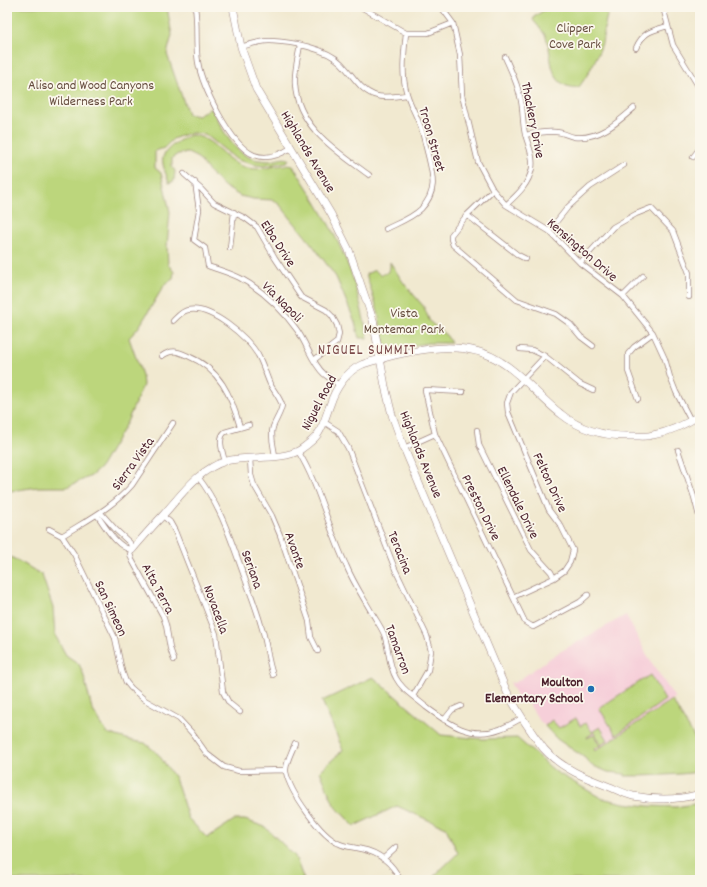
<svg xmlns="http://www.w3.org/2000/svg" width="707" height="887" font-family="Dekko,sans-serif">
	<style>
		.built { fill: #f6cfd9 }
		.green { fill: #bcd67b; stroke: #837a53 }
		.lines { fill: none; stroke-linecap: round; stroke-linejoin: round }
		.street-casing { stroke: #9e847e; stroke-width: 6 }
		.secondary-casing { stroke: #9e847e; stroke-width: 8 }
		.street { stroke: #fff; stroke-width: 4.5 }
		.secondary { stroke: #fff; stroke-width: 7 }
		.poi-dot { fill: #1f6fb2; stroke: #fbf7ec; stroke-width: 1.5 }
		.labels { text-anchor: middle; stroke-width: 3.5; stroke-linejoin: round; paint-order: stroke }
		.park-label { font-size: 14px; fill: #664d3f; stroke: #fbf7ec }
		.street-label { font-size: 14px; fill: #4a1f2b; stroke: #fbf7ec }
		.poi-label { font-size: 14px; font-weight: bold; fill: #4a1f2b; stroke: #fbf7ec; text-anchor: end }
		.neighbourhood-label { font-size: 15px; letter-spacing: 1px; fill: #7b4949; stroke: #fbf7ec }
	</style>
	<rect width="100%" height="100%" fill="#fbf7ec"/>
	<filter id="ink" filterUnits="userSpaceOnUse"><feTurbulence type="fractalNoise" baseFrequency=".025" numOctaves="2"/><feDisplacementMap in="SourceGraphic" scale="8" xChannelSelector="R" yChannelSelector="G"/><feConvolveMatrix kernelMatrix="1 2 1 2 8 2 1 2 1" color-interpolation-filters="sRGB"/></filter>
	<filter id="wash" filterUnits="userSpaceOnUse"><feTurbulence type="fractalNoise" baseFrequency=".012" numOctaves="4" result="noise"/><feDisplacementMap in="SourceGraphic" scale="16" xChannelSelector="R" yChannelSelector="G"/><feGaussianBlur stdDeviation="0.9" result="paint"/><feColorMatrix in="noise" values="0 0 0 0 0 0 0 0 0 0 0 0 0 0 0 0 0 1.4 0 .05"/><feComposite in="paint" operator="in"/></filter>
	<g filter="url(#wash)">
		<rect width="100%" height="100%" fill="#f1e9d0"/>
		<!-- built -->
		<path class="built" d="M626 615 648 657 675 698 595 751 576 718 559 728 555 725 549 724 545 726 539 720 523 695 518 698 510 682 513 683 516 682 556 654Z"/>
		<!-- green -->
		<path class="green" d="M7 7H167L172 35 167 54 188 114 198 116 211 108C222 127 233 156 258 160 262 160 267 161 270 161 278 160 281 157 289 159L287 162 263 166 256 165 237 160 205 134 191 133 190 134H186L173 139 164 148 155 151V168L161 173 170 212 167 246 168 264 174 272 173 279 165 284 139 327 129 338 142 375 143 385 127 422 100 468 91 476 67 487H38L10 491 7 494Z
			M549 7H611C604 18 605 31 602 43 597 59 589 73 579 87 574 88 571 87 567 86 547 78 553 51 545 35 542 30 537 25 533 20L535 16Z
			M191 135C214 137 221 157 241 166 262 174 275 162 293 166 315 199 336 233 350 270 358 293 363 315 368 338H359L355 322 336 277 314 247 280 205 274 200 253 199 240 196 225 187 212 175 198 158 188 153 178 154 172 158V167L175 171 174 181 169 183C167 176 161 164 163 157 165 149 183 137 191 135Z
			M390 262 403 282 424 307 430 322 447 336 451 343H428L391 349 384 345 378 312 366 274 375 270 380 275 387 273 390 267Z
			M7 555 24 564 42 575 53 608 55 635 66 655 79 664 83 673 92 709 107 733 133 741 145 743 158 754 175 778 188 818 207 838 234 820H245L265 827 295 856 304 880H7Z
			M650 675 665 700 616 735 599 708Z
			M373 677 441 735 483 739 517 738 556 772 601 798 624 803 648 806 676 807 700 803V875L697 880H430L458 853 446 828 397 806 354 826 334 805 320 771 343 750 322 701Z
			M672 700 700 747V772C675 775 650 776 625 776V774L608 772 591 765 585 758 557 739 545 726 552 720 559 728 576 718 580 726 586 723 593 733 587 737V738L594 735 600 746 594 749 595 751Z
			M600 727 608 740 601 745 593 731Z"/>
	</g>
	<g filter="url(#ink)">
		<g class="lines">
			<!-- street casing -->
			<g class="street-casing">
				<path id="street" d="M195 7C198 25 195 44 198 62 202 86 231 146 254 155 267 160 280 155 291 148
					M361 7 406 33H428L453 23
					M441 7 453 23 460 55 462 95 478 162 493 190 506 205 549 231 580 263 623 296 653 333 665 359 670 377 676 392 691 421
					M663 7 673 45 700 89
					M300 45C298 58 294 71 295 84 297 127 338 152 369 175
					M241 47C251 44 262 40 271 41 292 42 326 48 341 63 352 74 359 89 374 95 384 99 397 96 407 95
					M636 48C643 32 651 31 668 26
					M505 57C512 73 520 89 522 107 523 116 523 125 525 134 528 145 534 156 532 168 529 184 518 194 506 205
					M525 135C536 133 546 131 556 132 563 132 568 136 574 137 598 140 617 123 634 108
					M693 157 700 148
					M184 174 201 189 214 203 245 218 257 227 275 258 301 297 326 310 332 316 337 325 339 334 337 342 314 360
					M195 182 199 210 194 240 205 248 208 266C219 270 230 273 240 278 262 290 282 309 297 330 307 344 312 363 324 374 329 378 335 382 339 385
					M493 190 467 215 451 235V239L453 245 517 300 556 314 570 324 581 337 593 346
					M467 215 518 255 526 259
					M386 229C398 223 412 218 421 209 438 191 433 176 428 155 426 147 424 139 422 131 418 118 411 107 407 94 401 74 404 54 406 33
					M549 231 568 207 590 187 624 165
					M230 248 234 212
					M580 263 613 227 636 214 651 208 673 231 689 273V297
					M623 296 643 276
					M173 321C178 316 182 311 188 310 211 305 247 337 258 355 263 364 266 375 270 384 274 391 280 398 282 405 281 413 276 419 273 427 270 436 274 447 275 456
					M520 349 532 350 545 356 580 384 593 390
					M162 356C172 349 177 351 188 356 220 369 231 395 240 427
					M463 392 425 390 435 434 525 622 533 627 580 602 588 595
					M638 399 628 371V354L634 347 653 333
					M324 422 338 431 348 448 395 569 427 636 431 651 428 670 413 696
					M477 430 479 445 531 550 551 572 554 578
					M404 448 435 434
					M678 450 694 497 700 520
					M298 451C320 487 328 528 346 565 353 582 363 597 372 613 376 620 381 627 384 634 389 648 388 664 396 678 402 690 416 698 426 707 449 724 471 740 500 729 508 726 515 722 522 718
					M250 458 251 475 254 485 272 516 280 535 309 621 311 637 318 651
					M225 462C223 453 217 438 225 432L249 425
					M198 477C220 505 231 540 243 573 249 590 256 607 261 625 267 642 267 659 273 675
					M101 513 116 530 130 543 132 550 130 554 132 560 163 616 166 625 170 648 174 660
					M97 515C106 527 116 547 132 550
					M163 516 170 522 175 531 216 634 223 692 229 703 240 712
					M49 529 62 536 74 554 115 638 122 671 126 682 131 688 145 700 179 719 192 733 207 754 224 767 239 771 286 770
					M62 536C87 520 112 508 132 485L173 423
					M513 597 554 578 564 571 570 562 573 550 561 526 549 510 508 412 507 403 511 392 545 356
					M444 720 452 710 461 706
					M295 743C292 752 285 763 286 772 290 792 321 837 340 844 346 847 354 847 361 849 378 852 393 863 400 880
					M383 859 396 847"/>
			</g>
			<!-- secondary casing -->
			<g class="secondary-casing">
				<path id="secondary" d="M233 7 241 47 256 89 331 214 349 250 373 320 385 386 392 415 404 448 507 692C518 712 530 731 544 749 562 769 586 778 610 787 617 790 625 794 633 796 654 800 679 800 700 794
					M132 550C142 538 153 526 164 514 182 494 199 469 226 461 248 455 282 461 300 450 307 445 314 440 318 434 324 425 326 415 330 405 335 389 346 372 361 365 369 361 379 360 387 357 424 348 468 340 501 362 524 376 540 398 561 414 582 431 609 437 635 436 641 436 647 437 653 435 669 432 686 424 700 415"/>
			</g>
			<!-- street -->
			<use href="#street" class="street"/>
			<!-- secondary -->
			<use href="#secondary" class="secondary"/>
		</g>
	</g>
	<!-- markers -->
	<circle class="poi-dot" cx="591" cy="689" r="4"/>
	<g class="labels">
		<!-- park labels -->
		<g class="park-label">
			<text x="575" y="32">Clipper<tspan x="575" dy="16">Cove Park</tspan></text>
			<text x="91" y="89">Aliso and Wood Canyons<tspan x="91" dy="16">Wilderness Park</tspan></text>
			<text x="404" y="317">Vista<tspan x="404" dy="16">Montemar Park</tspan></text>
		</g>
		<!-- street labels -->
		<g class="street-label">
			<text transform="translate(534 120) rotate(79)" y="5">Thackery Drive</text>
			<text transform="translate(433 139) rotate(74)" y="5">Troon Street</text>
			<text transform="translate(309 151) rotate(59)" y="5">Highlands Avenue</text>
			<text transform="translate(279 243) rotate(57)" y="5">Elba Drive</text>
			<text transform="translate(583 249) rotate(41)" y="5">Kensington Drive</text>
			<text transform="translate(283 301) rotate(45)" y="5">Via Napoli</text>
			<text transform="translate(318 402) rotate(-62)" y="5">Niguel Road</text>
			<text transform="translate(422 454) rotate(68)" y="5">Highlands Avenue</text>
			<text transform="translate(132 463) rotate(-54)" y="5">Sierra Vista</text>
			<text transform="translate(551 482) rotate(65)" y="5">Felton Drive</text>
			<text transform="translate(519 502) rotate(64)" y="5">Ellendale Drive</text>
			<text transform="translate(482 507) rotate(64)" y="5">Preston Drive</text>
			<text transform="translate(296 550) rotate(71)" y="5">Avante</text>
			<text transform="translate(401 552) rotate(68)" y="5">Teracina</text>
			<text transform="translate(253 569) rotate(70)" y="5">Seriana</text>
			<text transform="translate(159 588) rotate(62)" y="5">Alta Terra</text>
			<text transform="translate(112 608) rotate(65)" y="5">San Simeon</text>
			<text transform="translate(217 609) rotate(70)" y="5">Novacella</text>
			<text transform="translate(399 649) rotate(70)" y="5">Tamarron</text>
		</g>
		<!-- poi labels -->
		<g class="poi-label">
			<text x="583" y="686">Moulton<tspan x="583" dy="16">Elementary School</tspan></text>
		</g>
		<!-- neighbourhood labels -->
		<g class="neighbourhood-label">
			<text x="367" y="354">NIGUEL SUMMIT</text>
		</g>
	</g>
	<!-- margin -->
	<rect width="707" height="887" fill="none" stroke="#fbf7ec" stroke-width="24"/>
</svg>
